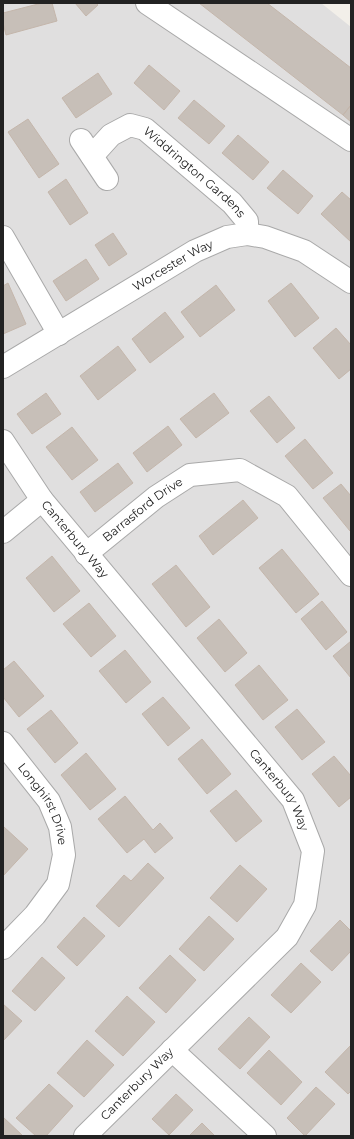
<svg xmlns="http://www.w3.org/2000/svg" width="354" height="1139" font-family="Montserrat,sans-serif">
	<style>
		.residential { fill: #e0dfdf }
		.building { fill: #c7bfb8; stroke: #c4b6ab }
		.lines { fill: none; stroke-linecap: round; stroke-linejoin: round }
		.minor-casing { stroke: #a9a9a9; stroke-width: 24 }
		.minor { stroke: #fff; stroke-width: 22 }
		.labels { text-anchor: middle; stroke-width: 4; stroke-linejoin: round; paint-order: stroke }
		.street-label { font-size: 12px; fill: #222; stroke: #fff }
	</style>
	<rect width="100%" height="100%" fill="#f2efe9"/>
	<!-- residential -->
	<path class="residential" d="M3 3H321L351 27V1136H3Z"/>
	<!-- building -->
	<path class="building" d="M42 3H52L57 21 6 35 3 23V13Z
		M75 3H96L98 5 86 16Z
		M199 3H267L351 68V105L343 115Z
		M149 65 180 91 164 110 134 83Z
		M98 73 112 94 76 118 62 98Z
		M194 100 225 126 209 144 178 118Z
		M351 105V122L343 115Z
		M28 119 59 164 39 178 8 132Z
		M238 135 269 162 253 180 222 153Z
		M283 170 313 196 298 214 267 188Z
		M66 179 88 213 70 225 48 192Z
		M342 192 351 200V242L321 214Z
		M113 233 127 254 109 266 95 245Z
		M86 259 99 279 66 301 53 281Z
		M8 283 26 324 3 334V286Z
		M291 283 319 318 295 337 268 301Z
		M216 285 235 310 200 337 181 312Z
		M165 312 184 337 150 363 132 339Z
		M336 328 351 345V369L339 379 313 348Z
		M118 346 136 370 98 400 80 376Z
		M46 393 61 414 32 434 17 414Z
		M214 393 229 413 196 438 180 419Z
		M269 396 295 428 277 443 250 411Z
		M168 426 182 445 147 472 133 453Z
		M72 427 98 460 72 480 46 447Z
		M305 439 333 473 313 489 285 456Z
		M118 463 133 483 95 512 80 492Z
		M341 484 351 496V530L350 531 323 498Z
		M243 500 258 518 213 555 199 536Z
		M282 549 319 594 296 613 259 568Z
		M52 556 80 591 54 612 26 578Z
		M176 565 210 607 186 627 152 584Z
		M322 601 347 632 326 650 301 619Z
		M89 603 116 636 91 657 63 624Z
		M219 619 247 653 225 672 197 638Z
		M351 641V678L333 656Z
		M125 650 151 682 126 703 99 671Z
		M14 661 44 696 19 717 3 697V670Z
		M259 665 288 700 263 720 235 685Z
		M163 697 190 728 168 746 142 714Z
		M297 709 325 742 302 760 275 727Z
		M51 710 78 743 55 763 27 729Z
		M202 739 231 774 207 794 178 759Z
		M86 753 116 789 90 810 61 775Z
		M334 756 351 776V797L339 807 312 774Z
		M236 790 262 821 236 842 210 811Z
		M125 796 153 830 160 823 173 838 155 853 144 839 127 853 98 819Z
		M4 827 28 849 3 876V829Z
		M148 863 164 878 119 927 96 906 124 875 131 881Z
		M240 865 267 889 237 922 210 898Z
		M209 916 234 939 204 971 179 949Z
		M84 917 105 936 77 966 57 947Z
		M340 920 351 931V951L332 971 310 951Z
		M170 955 196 980 166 1013 139 988Z
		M42 957 65 978 35 1011 12 991Z
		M301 963 321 982 291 1013 271 995Z
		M127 996 155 1022 123 1056 95 1031Z
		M3 1004 22 1021 3 1041Z
		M249 1017 270 1037 240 1069 218 1049Z
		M87 1040 114 1065 84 1097 57 1073Z
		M351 1045V1091L348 1094 325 1072Z
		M269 1050 302 1082 281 1105 247 1073Z
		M49 1084 73 1106 46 1136H36L16 1118Z
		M316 1087 335 1104 305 1136 287 1118Z
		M176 1094 193 1110 169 1135 152 1119Z
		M3 1117 23 1136H3Z
		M202 1123 215 1136H189Z"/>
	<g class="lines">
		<!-- minor casing -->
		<g class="minor-casing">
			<g id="minor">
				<path d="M147 3 351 140"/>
				<path d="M81 140 107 179"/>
				<path id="s1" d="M92 156 111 135 130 125 145 129 232 203 247 221V234"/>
				<path d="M3 237 59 334"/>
				<path id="s2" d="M3 367 195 251 227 237 247 234 265 237 304 251 351 282"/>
				<path id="s3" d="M3 441 42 500 293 800 313 851 305 905 287 937 85 1136"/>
				<path d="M3 532 42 500"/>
				<path id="s4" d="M86 554 156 497 190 475 240 470 287 496 351 575"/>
				<path id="s5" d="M3 743 49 801 60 827 64 855 58 884 35 915 3 948"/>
				<path d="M172 1050 265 1136"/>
			</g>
		</g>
		<!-- minor -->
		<use href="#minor" class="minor"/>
	</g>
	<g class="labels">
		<!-- street labels -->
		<g class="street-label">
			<text dy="4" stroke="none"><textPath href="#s1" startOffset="131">Widdrington Gardens</textPath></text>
			<text dy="4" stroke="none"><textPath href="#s2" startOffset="198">Worcester Way</textPath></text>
			<text dy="4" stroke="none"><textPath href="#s4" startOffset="72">Barrasford Drive</textPath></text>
			<text dy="4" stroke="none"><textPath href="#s3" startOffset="122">Canterbury Way</textPath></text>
			<text dy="4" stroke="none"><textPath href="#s3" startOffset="446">Canterbury Way</textPath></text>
			<text dy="4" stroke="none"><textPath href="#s5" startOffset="74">Longhirst Drive</textPath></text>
			<text transform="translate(137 1084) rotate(-45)" y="4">Canterbury Way</text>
		</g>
	</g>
	<!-- border -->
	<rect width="354" height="1139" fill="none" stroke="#222222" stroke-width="8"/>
</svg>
